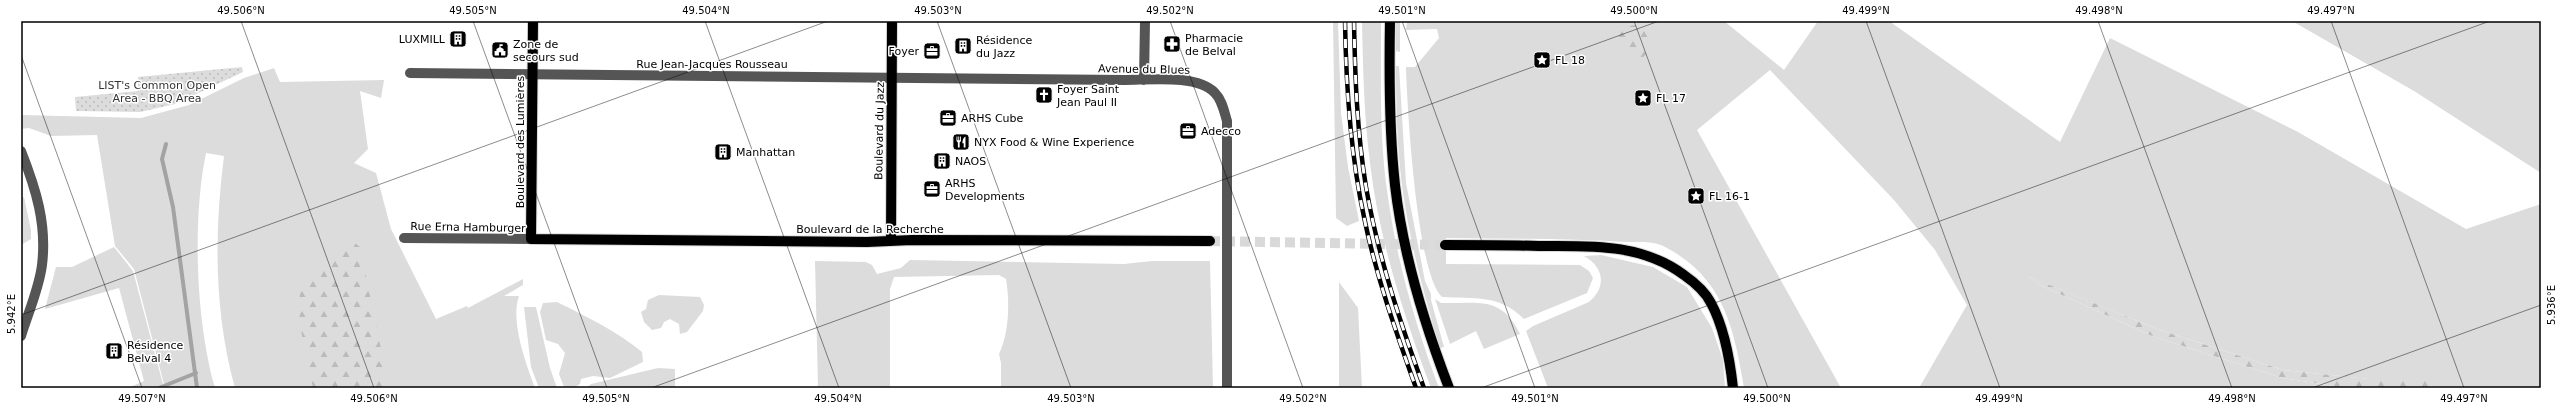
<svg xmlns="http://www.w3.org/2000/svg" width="2562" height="409" font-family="'DejaVu Sans',sans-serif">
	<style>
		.grass { fill: #dcdcdc }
		.forest { fill: url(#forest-firs) }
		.park { fill: url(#park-dots) }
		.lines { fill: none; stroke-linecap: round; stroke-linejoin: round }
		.stream { stroke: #a3a3a3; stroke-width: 4 }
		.major-tunnel { stroke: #d9d9d9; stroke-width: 10; stroke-dasharray: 10 5; stroke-linecap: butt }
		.major-casing { stroke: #dbdbdb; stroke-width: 12 }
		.minor { stroke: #555; stroke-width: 10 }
		.major { stroke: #000; stroke-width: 10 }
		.rail-casing { stroke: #000; stroke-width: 4.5 }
		.rail { stroke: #fff; stroke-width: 3; stroke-dasharray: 9; stroke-linecap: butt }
		.ticks { fill: none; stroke: #000; stroke-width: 1; stroke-opacity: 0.45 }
		.labels { text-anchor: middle; stroke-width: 3; stroke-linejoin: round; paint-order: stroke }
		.poi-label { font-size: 11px; fill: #000; stroke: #fff; text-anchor: start }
		.street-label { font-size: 11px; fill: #000; stroke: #fff }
		.park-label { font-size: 11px; fill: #333; stroke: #fff }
		.neatline { fill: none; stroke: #000; stroke-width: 1.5 }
		.ticks-label { font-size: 10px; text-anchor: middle; fill: #000 }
	</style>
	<defs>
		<pattern id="forest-firs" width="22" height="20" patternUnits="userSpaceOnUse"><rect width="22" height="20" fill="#dcdcdc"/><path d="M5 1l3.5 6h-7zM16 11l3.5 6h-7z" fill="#bbb"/></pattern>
		<pattern id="park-dots" width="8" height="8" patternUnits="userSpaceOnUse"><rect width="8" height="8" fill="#dcdcdc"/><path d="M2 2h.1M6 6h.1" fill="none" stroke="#bbb" stroke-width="1.8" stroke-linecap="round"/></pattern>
	</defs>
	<rect width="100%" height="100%" fill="#fff"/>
	<!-- grass -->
	<path class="grass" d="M1333 21H1338L1341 113 1348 167 1359 221 1347 226 1336 218Z
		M1362 21H1381C1381 79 1379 139 1388 197 1397 262 1416 327 1439 388H1431C1404 316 1379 240 1370 163 1364 116 1363 68 1362 21Z
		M1396 21H1400V52L1396 51Z
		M1407 21H1724L1784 70 1818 21H1889L2060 142 2110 38 2298 132 2466 229 2541 204V388H2432L2429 379H2369L2283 370 2157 329 2027 276 2042 286 2152 336 2282 378 2347 388H1919L1967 305 1935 250 1894 200 1770 70 1697 130 1841 388H1744C1734 327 1723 275 1661 245 1652 241 1636 242 1625 242 1565 238 1506 239 1446 238V264L1580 265 1589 271 1593 278 1587 293 1524 319C1499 294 1475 299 1442 297 1417 275 1407 107 1406 67H1415L1439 38 1437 29 1406 30Z
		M2292 21H2541V173L2414 91Z
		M1396 66H1399L1406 183 1425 281 1431 294V300L1444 347 1440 348C1424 295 1409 240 1402 185 1397 146 1396 106 1396 66Z
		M274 68 280 82 384 80 381 98 360 91 368 149 354 163 376 173 391 229 436 319 467 306 468 308 523 279V285L504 296H519C510 321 526 364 535 388H235C214 312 214 234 224 156L206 153C192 221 196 322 215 388H165L134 269 115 246 97 135 51 136 29 128 21 129V115L141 118 189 105 244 78Z
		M24 197 31 230V239L21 245V198Z
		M114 247 133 271 164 388H128L144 381 119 288 45 309 56 267H72Z
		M1601 255 1653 267 1687 287 1712 328 1723 360 1725 388H1548L1526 331 1533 326 1589 302C1607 287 1604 267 1584 256Z
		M910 260 1124 264 1152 261H1210L1213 388H1001V363L999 354C1009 334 1010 302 1006 279L999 275 894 277 890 289V388H818L815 261 866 262 872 265 877 274 901 268Z
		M1339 282 1358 308 1362 388H1339Z
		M659 295 700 297 704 305 703 311 687 332 680 334 679 324 670 319 664 322 661 328 652 330 644 322 641 312 646 309 648 300Z
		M1435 299 1441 303C1479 304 1501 295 1520 334L1484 349 1476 331 1450 344Z
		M557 302C587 317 617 331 642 352L643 362 610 378 593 376 581 379 580 384 575 387H564L559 374 565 353 558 344 546 340 540 312 543 303Z
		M524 307H536L550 368 557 388H539L531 367Z
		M658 368 675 369V388H586L591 384Z"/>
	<!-- forest -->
	<path class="forest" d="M1639 24 1651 33 1650 51 1642 58 1628 57 1616 41 1622 28Z
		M351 240 360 247 389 388H313C307 357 296 323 300 291 301 277 339 245 351 240Z
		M2025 275 2157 329 2283 370 2369 379H2430L2432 388H2347L2282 378 2152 336 2042 286Z"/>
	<!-- park -->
	<path class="park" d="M242 67 243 72 175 104 140 112 76 111 75 97 138 91V77Z"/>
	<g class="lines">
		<!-- stream -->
		<path class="stream" d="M166 144 162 159 173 207 197 388
			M159 388 196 373"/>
		<!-- major-tunnel -->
		<path class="major-tunnel" d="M1210 241 1445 245"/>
		<!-- major casing -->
		<g class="major-casing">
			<path id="major" d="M533 21 531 239 867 242 912 240 1210 241
				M1390 21C1389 76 1389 131 1395 185 1403 255 1424 323 1449 388
				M891 241 892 21
				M1445 245C1477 245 1508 245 1539 246 1591 246 1641 243 1684 275 1694 282 1706 293 1711 303 1725 329 1730 360 1733 388"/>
		</g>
		<!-- minor -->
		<path class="minor" d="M410 73 1125 80C1149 80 1197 74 1215 93 1222 100 1224 111 1227 121V388
			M1144 80 1145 21
			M21 151C36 189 47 224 42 265 39 289 28 313 21 336
			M404 238 531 239"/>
		<!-- major -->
		<use href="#major" class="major"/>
		<!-- rail casing -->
		<g class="rail-casing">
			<path id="rail" d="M1345 21C1346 87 1350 152 1364 217 1376 276 1396 332 1416 388
				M1354 21C1355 77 1357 132 1366 187 1378 256 1400 322 1424 388"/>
		</g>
		<!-- rail -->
		<use href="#rail" class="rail"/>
	</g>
	<!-- ticks -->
	<path class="ticks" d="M241 21 374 388M473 21 607 388M705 21 839 388M937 21 1071 388M1170 21 1303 388M1402 21 1535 388M1634 21 1768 388M1866 21 2000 388M2098 21 2232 388M2331 21 2464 388M21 55 142 388M21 315 828 21M651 388 1659 21M1481 388 2490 21M2312 388 2541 305"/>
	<!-- icons -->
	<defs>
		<g id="building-square" transform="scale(0.9)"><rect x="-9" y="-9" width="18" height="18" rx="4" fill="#000" stroke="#fff"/><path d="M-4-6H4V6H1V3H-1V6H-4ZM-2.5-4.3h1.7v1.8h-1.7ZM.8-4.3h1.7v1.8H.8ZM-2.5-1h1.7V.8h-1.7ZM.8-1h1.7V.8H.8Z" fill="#fff"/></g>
		<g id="pharmacy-square" transform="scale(0.9)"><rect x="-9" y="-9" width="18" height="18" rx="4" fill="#000" stroke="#fff"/><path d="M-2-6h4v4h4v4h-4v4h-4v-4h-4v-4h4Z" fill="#fff"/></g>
		<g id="civic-square" transform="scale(0.9)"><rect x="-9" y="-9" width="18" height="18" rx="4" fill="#000" stroke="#fff"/><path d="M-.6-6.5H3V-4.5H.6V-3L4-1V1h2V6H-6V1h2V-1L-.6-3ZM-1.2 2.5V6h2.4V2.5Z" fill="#fff"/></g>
		<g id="office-square" transform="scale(0.9)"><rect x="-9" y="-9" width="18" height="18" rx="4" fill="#000" stroke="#fff"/><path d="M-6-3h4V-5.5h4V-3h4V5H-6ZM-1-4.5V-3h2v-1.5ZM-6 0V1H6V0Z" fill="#fff"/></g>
		<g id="sight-square" transform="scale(0.9)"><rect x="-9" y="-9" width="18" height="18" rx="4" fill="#000" stroke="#fff"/><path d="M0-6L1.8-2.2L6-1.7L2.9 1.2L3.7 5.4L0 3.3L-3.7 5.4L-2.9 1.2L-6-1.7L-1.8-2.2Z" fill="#fff"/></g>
		<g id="church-square" transform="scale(0.9)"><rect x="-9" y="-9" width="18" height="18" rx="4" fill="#000" stroke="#fff"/><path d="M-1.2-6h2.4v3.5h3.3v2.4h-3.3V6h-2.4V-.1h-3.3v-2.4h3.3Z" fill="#fff"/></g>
		<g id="restaurant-square" transform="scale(0.9)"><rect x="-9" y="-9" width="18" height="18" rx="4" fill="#000" stroke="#fff"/><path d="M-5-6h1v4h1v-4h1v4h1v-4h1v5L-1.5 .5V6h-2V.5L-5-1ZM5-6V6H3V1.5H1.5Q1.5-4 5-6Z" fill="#fff"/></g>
	</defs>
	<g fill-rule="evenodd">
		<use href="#building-square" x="458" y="39"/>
		<use href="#pharmacy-square" x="1172" y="44"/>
		<use href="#building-square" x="963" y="46"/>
		<use href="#civic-square" x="500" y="50"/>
		<use href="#office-square" x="932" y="51"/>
		<use href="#sight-square" x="1542" y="60"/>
		<use href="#church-square" x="1044" y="95"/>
		<use href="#sight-square" x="1643" y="98"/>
		<use href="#office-square" x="948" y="118"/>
		<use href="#office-square" x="1188" y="131"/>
		<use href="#restaurant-square" x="961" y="142"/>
		<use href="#building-square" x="723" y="152"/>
		<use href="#building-square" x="942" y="161"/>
		<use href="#office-square" x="932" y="189"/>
		<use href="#sight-square" x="1696" y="196"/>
		<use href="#building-square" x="114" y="351"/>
	</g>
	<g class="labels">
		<!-- poi labels -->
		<g class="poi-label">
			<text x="1185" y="42">Pharmacie<tspan x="1185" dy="13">de Belval</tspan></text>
			<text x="445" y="43" text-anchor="end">LUXMILL</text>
			<text x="976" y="44">Résidence<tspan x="976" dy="13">du Jazz</tspan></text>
			<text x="513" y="48">Zone de<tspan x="513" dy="13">secours sud</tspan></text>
			<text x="919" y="55" text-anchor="end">Foyer</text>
			<text x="1555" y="64">FL 18</text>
			<text x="1057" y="93">Foyer Saint<tspan x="1057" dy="13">Jean Paul II</tspan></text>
			<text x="1656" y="102">FL 17</text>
			<text x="961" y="122">ARHS Cube</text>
			<text x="1201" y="135">Adecco</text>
			<text x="974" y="146">NYX Food &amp; Wine Experience</text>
			<text x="736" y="156">Manhattan</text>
			<text x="955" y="165">NAOS</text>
			<text x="945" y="187">ARHS<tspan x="945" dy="13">Developments</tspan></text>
			<text x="1709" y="200">FL 16-1</text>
			<text x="127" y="349">Résidence<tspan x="127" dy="13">Belval 4</tspan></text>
		</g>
		<!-- street labels -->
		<g class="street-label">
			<text x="712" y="68">Rue Jean-Jacques Rousseau</text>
			<text transform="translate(1144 69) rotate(1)" y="4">Avenue du Blues</text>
			<text transform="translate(879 131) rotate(-89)" y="4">Boulevard du Jazz</text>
			<text transform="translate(520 142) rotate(-90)" y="4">Boulevard des Lumières</text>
			<text transform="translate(468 227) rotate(1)" y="4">Rue Erna Hamburger</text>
			<text x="870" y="233">Boulevard de la Recherche</text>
		</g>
		<!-- park labels -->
		<g class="park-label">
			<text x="157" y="89">LIST's Common Open<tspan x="157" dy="13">Area - BBQ Area</tspan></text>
		</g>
	</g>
	<!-- border -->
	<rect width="2562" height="409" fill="none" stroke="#ffffff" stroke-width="44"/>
	<rect x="22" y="22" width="2518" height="365" class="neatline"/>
	<g class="ticks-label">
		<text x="241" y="14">49.506°N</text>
		<text x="473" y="14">49.505°N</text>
		<text x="706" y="14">49.504°N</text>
		<text x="938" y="14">49.503°N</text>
		<text x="1170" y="14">49.502°N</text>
		<text x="1402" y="14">49.501°N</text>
		<text x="1634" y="14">49.500°N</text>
		<text x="1866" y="14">49.499°N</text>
		<text x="2099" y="14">49.498°N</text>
		<text x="2331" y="14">49.497°N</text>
		<text transform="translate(2551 305) rotate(-90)" y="4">5.936°E</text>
		<text transform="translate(11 314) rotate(-90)" y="4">5.942°E</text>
		<text x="142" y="402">49.507°N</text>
		<text x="374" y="402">49.506°N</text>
		<text x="606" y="402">49.505°N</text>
		<text x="838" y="402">49.504°N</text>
		<text x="1071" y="402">49.503°N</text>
		<text x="1303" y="402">49.502°N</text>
		<text x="1535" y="402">49.501°N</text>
		<text x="1767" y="402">49.500°N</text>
		<text x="1999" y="402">49.499°N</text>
		<text x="2232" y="402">49.498°N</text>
		<text x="2464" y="402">49.497°N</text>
	</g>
</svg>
